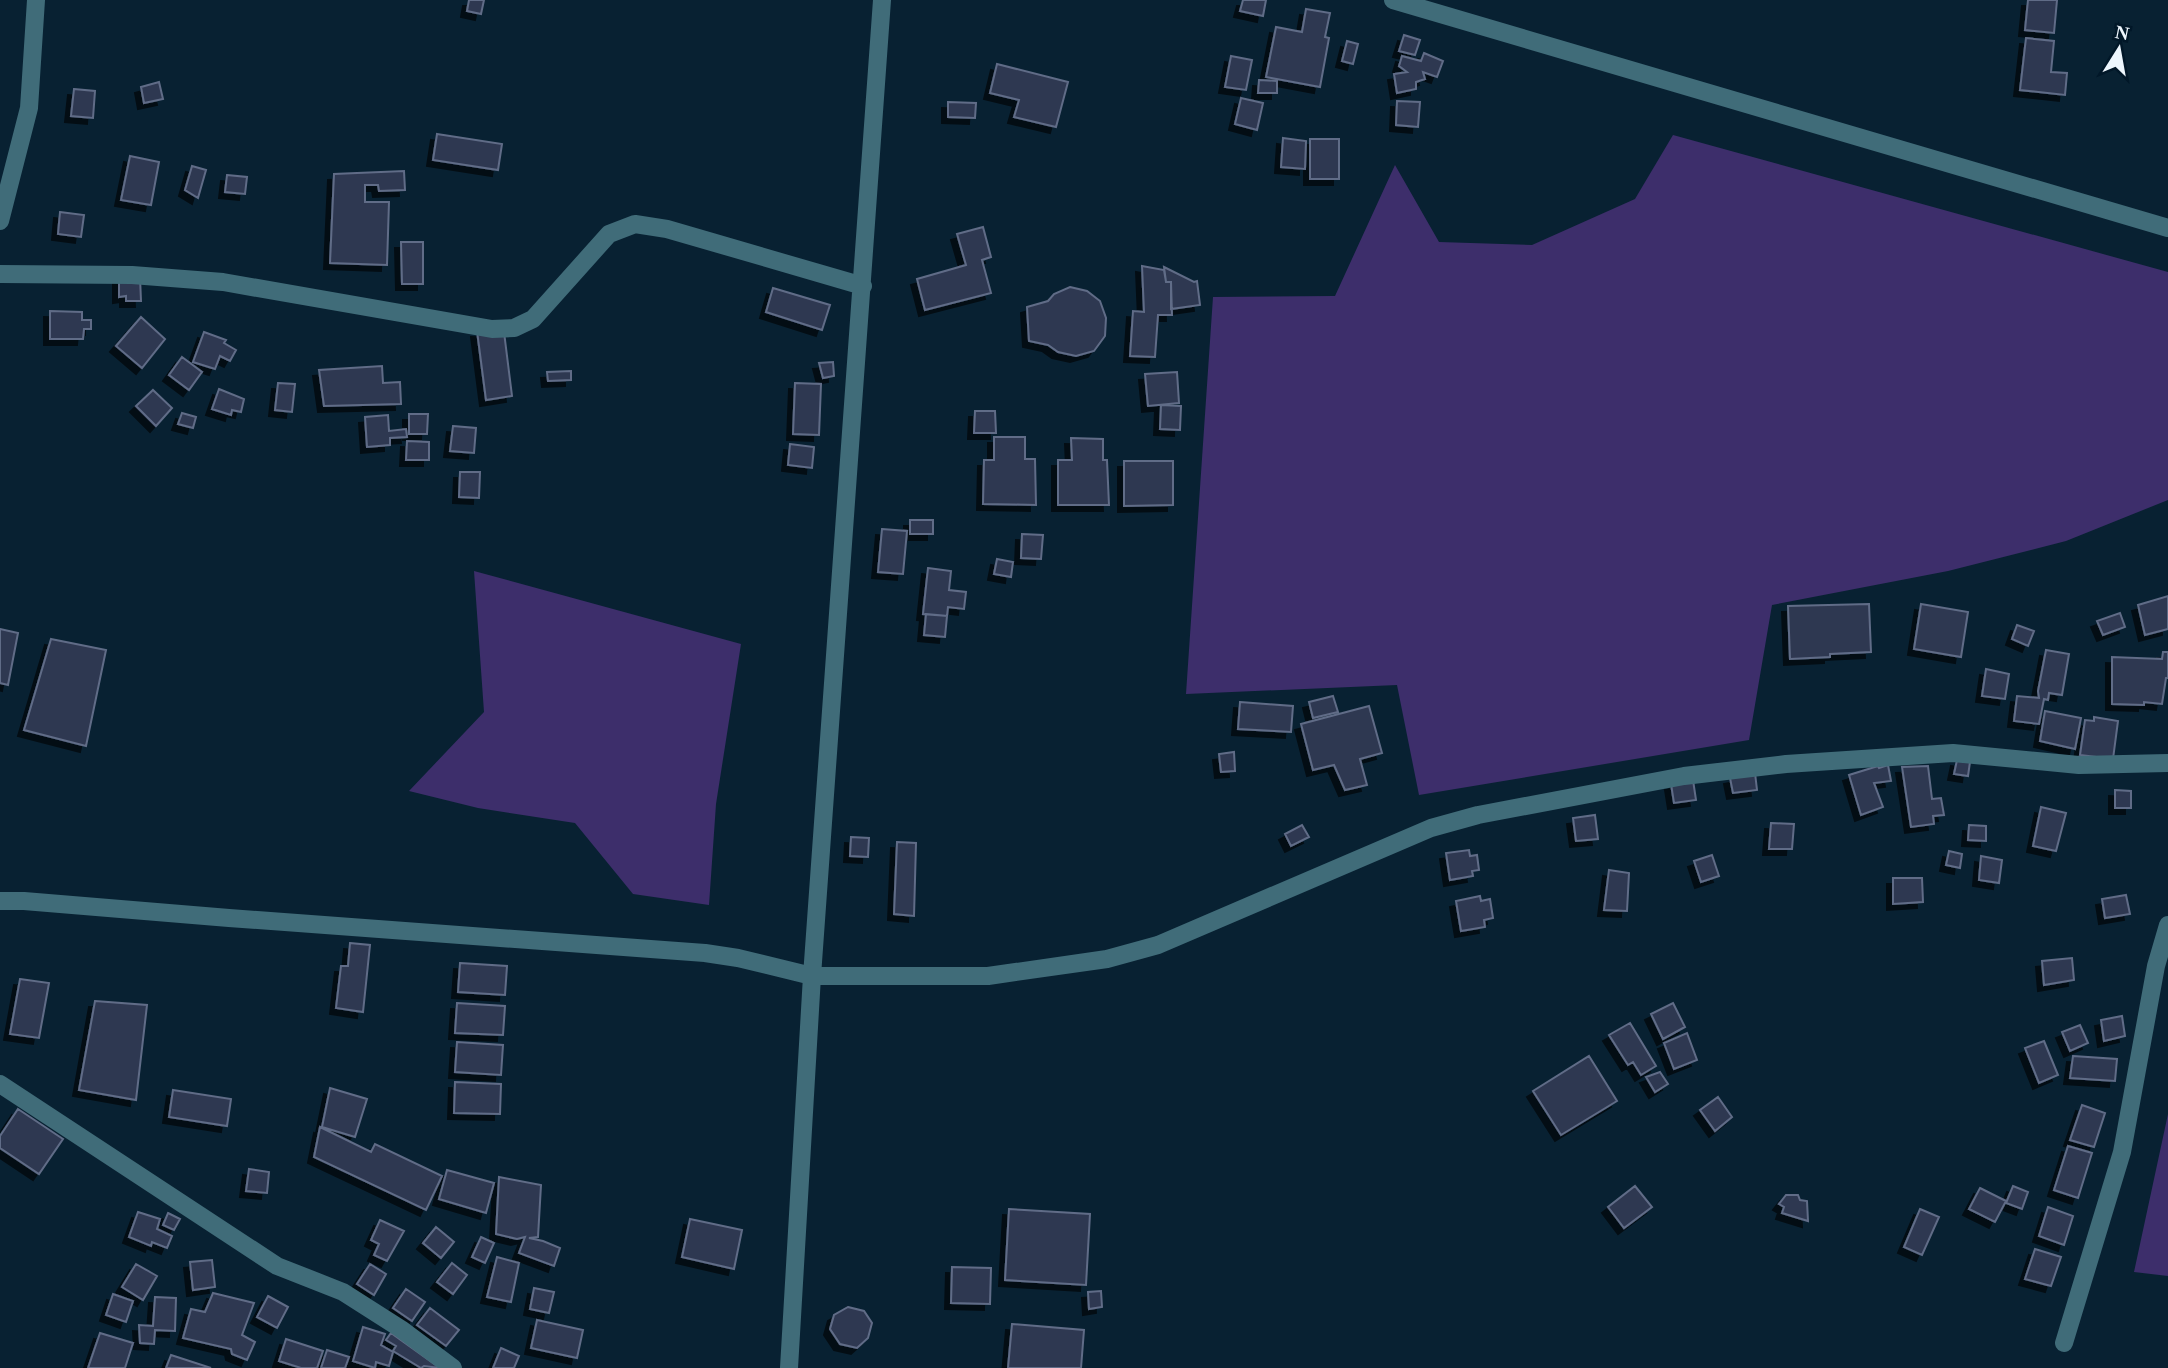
<svg xmlns="http://www.w3.org/2000/svg" width="2168" height="1368" font-family="'Times New Roman',serif">
	<style>
		.green { fill: #3d2e6b }
		.building { fill: #2f3851; stroke: #606c87; stroke-width: 2; filter: url(#shadow) }
		.lines { fill: none; stroke-linecap: round; stroke-linejoin: round }
		.minor { stroke: #406c79; stroke-width: 18 }
	</style>
	<defs>
		<filter id="shadow"><feDropShadow dx="-6" dy="6" stdDeviation="0" flood-color="#0009"/></filter>
	</defs>
	<rect width="100%" height="100%" fill="#082132"/>
	<!-- green -->
	<path class="green" d="M1673 135 2168 272V500L2066 541 1948 571 1772 605 1749 740 1419 795 1397 685 1186 694 1213 297 1335 296 1395 165 1439 242 1532 245 1635 199Z
		M474 571 741 644 716 804 709 905 633 894 575 823 478 808 409 791 484 712Z
		M2168 1114V1276L2134 1272Z"/>
	<!-- building -->
	<path class="building" d="M469 0H484L481 14 467 11Z
		M1243 0H1266L1263 16 1240 11Z
		M2028 0H2057L2054 33 2025 30Z
		M1306 9 1330 13 1325 37 1329 38 1320 87 1266 77 1276 27 1302 32Z
		M1404 35 1420 40 1415 55 1399 51Z
		M2026 38 2054 41 2051 72 2067 73 2065 95 2020 90Z
		M1347 41 1358 44 1353 64 1342 61Z
		M1424 53 1443 61 1437 77 1423 72 1425 79 1416 82V89L1397 93 1394 74 1407 72 1399 66 1402 56 1421 61Z
		M1231 56 1252 60 1246 90 1225 87Z
		M997 64 1068 82 1056 127 1014 117 1019 100 990 93Z
		M1259 80 1277 81V93H1258Z
		M159 82 163 99 144 103 141 87Z
		M74 89 95 91 93 118 71 116Z
		M1241 98 1263 103 1257 130 1235 124Z
		M1397 101 1420 102 1418 127 1396 125Z
		M948 102 976 103 975 118 948 117Z
		M437 134 502 144 498 170 433 160Z
		M1283 138 1306 141 1305 169 1281 167Z
		M1310 139H1339V179H1310Z
		M130 156 159 162 151 205 121 200Z
		M192 166 206 170 198 198 185 190Z
		M404 171 405 190 379 191 378 185H365V202H389L387 265 330 263 334 174Z
		M227 175 247 177 245 194 225 192Z
		M60 212 84 215 81 237 58 234Z
		M983 227 991 257 982 260 991 293 925 310 917 279 966 265 957 234Z
		M401 242H423V284H402Z
		M1142 266 1164 270 1166 282H1171L1172 315H1158L1155 357 1130 356 1133 311 1144 312Z
		M1164 267 1194 282 1197 281 1200 305 1171 309V282H1166Z
		M140 277 141 301H126V296L119 297V278Z
		M1070 287 1087 291 1100 301 1106 318 1105 336 1094 351 1076 356 1058 352 1048 345 1029 341 1027 307 1048 301 1054 294Z
		M773 288 830 305 822 330 766 312Z
		M50 311 82 312V320H91V329H84L83 339H50Z
		M141 317 165 339 142 368 116 346Z
		M477 331 504 332 512 396 486 400Z
		M204 332 226 340 224 343 236 350 230 361 220 356 215 369 193 362Z
		M182 357 202 372 189 390 169 375Z
		M833 362 834 376 823 378 819 363Z
		M382 366 383 383 400 382 401 404 324 406 319 370Z
		M571 371V380L548 381 547 372Z
		M1177 372 1179 403 1148 406 1145 374Z
		M278 383 295 384 292 412 275 410Z
		M795 383 821 384 819 435 793 434Z
		M219 389 244 399 241 412 232 410 231 415 212 409Z
		M153 390 172 408 156 426 136 406Z
		M1161 405 1181 406 1180 430 1160 429Z
		M975 411H995L996 433H974Z
		M182 413 196 417 193 428 178 424Z
		M409 414H428L427 434H409Z
		M388 415 389 431 406 429 407 437 390 438V445L367 447 365 417Z
		M453 426 476 428 474 453 450 451Z
		M994 437H1025V459H1035L1036 505 983 504 984 460H994Z
		M1071 438 1103 439V460H1107L1109 505H1058V460H1072Z
		M407 441 429 442V460H406Z
		M790 444 814 447 812 468 788 465Z
		M1124 461H1173V505L1124 506Z
		M460 472H480L479 498 459 497Z
		M910 520H933V534H910Z
		M882 529 907 531 903 574 878 572Z
		M1022 534 1043 535 1041 559 1021 558Z
		M997 559 1013 562 1011 577 994 574Z
		M928 568 951 571 949 590 966 592 964 609 948 607 947 616 923 614Z
		M2168 596V629L2145 635 2138 605Z
		M1869 604 1871 652 1830 654V657L1790 659 1788 606Z
		M1921 604 1968 612 1961 657 1914 649Z
		M2120 613 2125 627 2103 635 2097 621Z
		M926 614 947 616 945 637 924 635Z
		M2017 625 2034 631 2028 646 2012 639Z
		M0 629 18 633 8 685 0 683Z
		M51 639 106 650 86 746 24 730Z
		M2046 650 2069 654 2062 695 2049 693 2048 700 2044 699 2039 724 2014 721 2017 696 2039 698 2038 691Z
		M2163 652H2168V678H2166L2162 704 2144 702V705L2112 704V657L2162 659Z
		M1986 669 2009 674 2005 699 1982 696Z
		M1333 696 1338 712 1313 718 1309 702Z
		M1240 702 1293 706 1291 732 1238 729Z
		M1369 706 1382 753 1360 759 1367 785 1345 790 1334 765 1313 770 1301 724Z
		M2045 711 2081 718 2075 749 2040 741Z
		M2094 717 2118 721 2113 759 2080 755 2085 720 2094 721Z
		M1234 752 1235 771 1221 772 1219 754Z
		M1957 760 1970 762 1968 776 1954 774Z
		M1888 765 1891 781 1874 783 1883 807 1861 815 1849 775 1878 766 1879 768Z
		M1928 766 1932 799 1941 798 1944 815 1933 816 1934 824 1911 827 1902 767Z
		M1755 773 1757 790 1733 793 1730 778Z
		M1693 780 1696 800 1674 803 1671 784Z
		M2115 790 2131 791V808H2115Z
		M2041 807 2066 813 2056 851 2033 846Z
		M1595 815 1598 839 1576 841 1573 818Z
		M1771 823 1794 824 1792 849H1769Z
		M1302 825 1309 837 1291 846 1285 834Z
		M1969 825 1986 826V841L1968 840Z
		M851 837 869 838 868 857 850 856Z
		M897 842 916 843 914 916 894 914Z
		M1469 850 1470 856 1477 855 1479 870 1472 871 1473 876 1450 880 1446 853Z
		M1949 851 1962 854 1960 868 1946 865Z
		M1712 855 1719 876 1701 882 1694 861Z
		M1981 856 2002 860 1999 883 1979 880Z
		M1609 870 1629 873 1627 911 1604 910Z
		M1893 878H1922L1923 902 1893 904Z
		M2126 895 2130 914 2105 918 2102 899Z
		M1480 896 1481 901 1490 899 1493 918 1484 920 1485 927 1461 931 1456 901Z
		M350 943 370 945 363 1012 336 1008 341 966H348Z
		M2072 958 2074 980 2044 985 2042 961Z
		M460 963 507 966 505 995 458 992Z
		M20 979 49 983 39 1038 10 1034Z
		M95 1001 147 1005 136 1100 79 1090Z
		M457 1003 505 1006 503 1035 455 1033Z
		M1673 1003 1685 1027 1663 1039 1651 1014Z
		M2122 1016 2125 1036 2104 1041 2101 1020Z
		M1630 1023 1656 1066 1641 1075 1633 1062 1628 1065 1609 1035Z
		M2080 1025 2088 1043 2070 1051 2062 1032Z
		M1687 1033 1697 1060 1674 1069 1664 1043Z
		M2044 1041 2058 1075 2039 1083 2025 1048Z
		M457 1042 503 1045 501 1075 455 1072Z
		M1589 1056 1617 1101 1561 1135 1533 1091Z
		M2073 1056 2117 1059 2115 1081 2070 1078Z
		M1660 1072 1668 1084 1655 1092 1646 1077Z
		M455 1082 501 1084 500 1114 454 1113Z
		M330 1088 367 1099 355 1137 322 1127Z
		M173 1090 231 1099 227 1126 169 1117Z
		M1718 1097 1732 1117 1715 1131 1700 1110Z
		M2082 1105 2105 1113 2094 1147 2070 1140Z
		M18 1109 63 1139 39 1174 0 1148V1136Z
		M320 1127 371 1152 375 1144 442 1176 426 1210 314 1157Z
		M2068 1146 2092 1153 2078 1198 2054 1190Z
		M249 1169 269 1172 267 1193 246 1191Z
		M447 1170 494 1183 486 1213 439 1199Z
		M499 1177 541 1185 538 1237 529 1238 543 1241 560 1248 554 1266 519 1253 525 1237 517 1239 496 1234Z
		M1635 1186 1652 1207 1624 1228 1608 1207Z
		M2013 1186 2028 1192 2022 1209 2006 1203Z
		M1980 1188 2006 1201 1995 1222 1969 1209Z
		M1786 1195H1798L1800 1200 1807 1201 1808 1221 1782 1213 1784 1207 1779 1204Z
		M2048 1207 2073 1216 2064 1245 2039 1236Z
		M1009 1209 1090 1214 1086 1285 1005 1280Z
		M1920 1209 1939 1217 1922 1255 1904 1247Z
		M138 1212 160 1219 157 1229 172 1236 167 1248 152 1242 151 1246 129 1237Z
		M168 1213 180 1219 174 1230 163 1225Z
		M690 1219 742 1230 734 1269 682 1257Z
		M380 1220 404 1231 387 1261 374 1255 379 1244 371 1240Z
		M436 1227 454 1242 441 1258 423 1243Z
		M481 1237 494 1243 485 1263 472 1257Z
		M2035 1249 2061 1257 2051 1286 2025 1279Z
		M497 1257 519 1263 511 1302 487 1297Z
		M212 1260 215 1287 193 1290 190 1262Z
		M452 1263 467 1275 453 1294 437 1282Z
		M136 1264 157 1276 143 1300 122 1287Z
		M370 1264 386 1274 374 1295 357 1284Z
		M952 1267 991 1268 990 1304 951 1303Z
		M534 1288 554 1292 549 1313 530 1309Z
		M406 1289 425 1302 412 1321 393 1308Z
		M1101 1291 1102 1307 1089 1309 1088 1292Z
		M213 1293 254 1303 242 1335 255 1342 247 1360 232 1354 231 1349 183 1338 191 1309 205 1312Z
		M113 1294 133 1301 126 1322 106 1315Z
		M268 1296 288 1307 277 1328 257 1317Z
		M155 1297 176 1298 175 1331 155 1330 154 1344 140 1343 139 1325 153 1326Z
		M848 1307 864 1311 872 1323 868 1338 857 1348 840 1344 830 1329 834 1315Z
		M430 1308 459 1330 446 1346 417 1325Z
		M537 1320 583 1330 577 1358 531 1348Z
		M1012 1324 1084 1330 1081 1368H1008Z
		M363 1327 385 1334 381 1345 393 1352 389 1366 376 1362 375 1368 353 1361Z
		M100 1333 133 1343 125 1368H88Z
		M391 1333 440 1368 424 1366 421 1368 393 1351 396 1346 386 1340Z
		M286 1339 323 1351 317 1368H301L279 1361Z
		M501 1348 519 1356 514 1368H493Z
		M327 1350 349 1357 345 1368H321Z
		M171 1355 211 1368H166Z"/>
	<g class="lines">
		<!-- minor -->
		<path class="minor" d="M1393 0 2168 228
			M0 221 29 108 36 0
			M0 274 132 275 223 282 492 329 514 328 533 319 609 234 635 224 667 229 863 286
			M0 901H24L229 918 705 953 738 958 812 976H988L1107 959 1158 945 1431 828 1478 815 1684 776 1786 764 1953 753 2079 765 2168 763
			M0 1084 277 1266 343 1292 401 1329 453 1368
			M2064 1343 2122 1152 2156 966 2168 925
			M789 1368 812 976 882 0"/>
	</g>
	<!-- north arrow -->
	<g transform="translate(2119 49) rotate(11)" stroke="#011728" stroke-width="5" paint-order="stroke">
	<path d="M0-5L12 26L0 18L-12 26Z" fill="#edf6fd"/>
	<text y="-10" font-size="19" font-weight="bold" text-anchor="middle" fill="#edf6fd">N</text>
	</g>
</svg>
